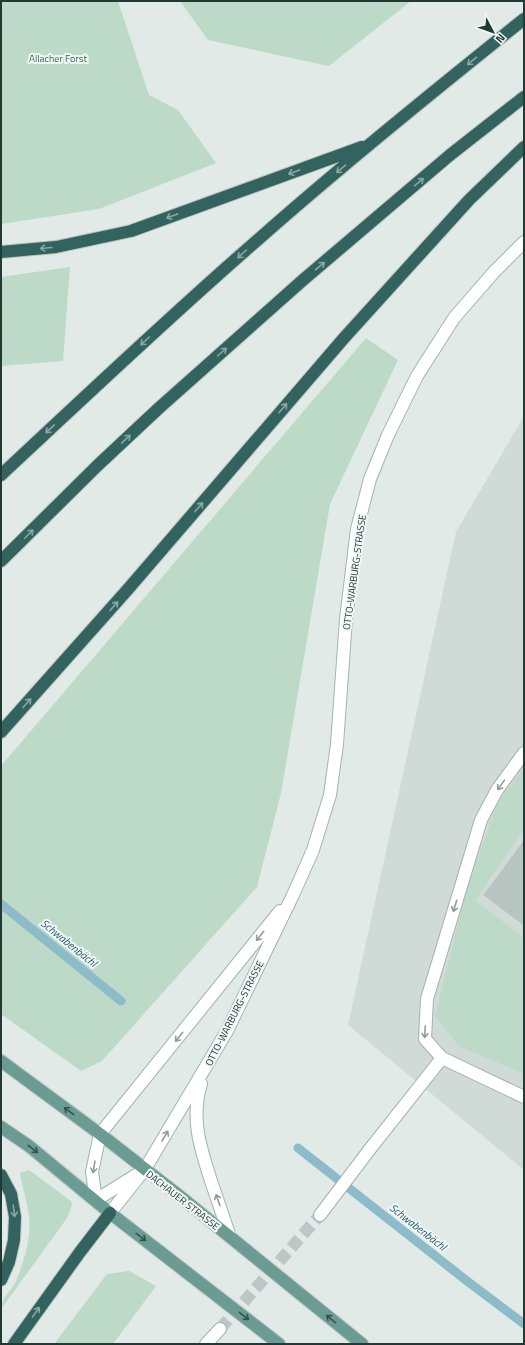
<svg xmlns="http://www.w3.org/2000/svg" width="525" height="1345" font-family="'Titillium Web',sans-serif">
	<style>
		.built { fill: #d0dad6 }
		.green { fill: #bcdac7 }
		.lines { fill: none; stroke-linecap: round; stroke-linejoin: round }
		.stream { stroke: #8ebbca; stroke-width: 9 }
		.building { fill: #b7c5c0; stroke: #b4c3bf }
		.street-tunnel { stroke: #bbc7c4; stroke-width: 12; stroke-dasharray: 12 6; stroke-linecap: butt }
		.lane-casing { stroke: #a4b1ae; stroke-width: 14 }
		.street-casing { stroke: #a4b1ae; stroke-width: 14 }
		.secondary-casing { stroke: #a1b5b0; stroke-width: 14 }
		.primary-casing { stroke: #bdc4c3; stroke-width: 14 }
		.highway-casing { stroke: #bdc4c3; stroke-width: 14 }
		.lane { stroke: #fff; stroke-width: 12 }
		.street { stroke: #fff; stroke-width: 12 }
		.secondary { stroke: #fff; stroke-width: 12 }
		.primary { stroke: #6a9c94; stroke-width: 12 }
		.highway { stroke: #32635e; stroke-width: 12 }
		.oneway { stroke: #88a6a2 }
		.oneway2 { stroke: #919c9a }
		.oneway3 { stroke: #35524e }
		.labels { text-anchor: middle; stroke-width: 4; stroke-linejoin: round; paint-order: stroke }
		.park-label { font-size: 10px; fill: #316c4e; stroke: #f1f7f5 }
		.street-label { font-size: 10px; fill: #233936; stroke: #f1f7f5 }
		.water-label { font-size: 11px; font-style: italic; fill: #235b70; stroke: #f1f7f5 }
	</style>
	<rect width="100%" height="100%" fill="#e1eae7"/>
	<!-- built -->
	<path class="built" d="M524 416V1170L348 1025 456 532Z"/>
	<!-- green -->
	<path class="green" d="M1 1H118L149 95 178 110 216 163 99 209 1 224Z
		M180 1H411L329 66 208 40Z
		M70 267 63 361 1 366V277Z
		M366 338 398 360 330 504 281 793 257 887 102 1061 81 1071 1 1014V766Z
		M524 767V830L475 900 524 938V1074L459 1046 435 1016 468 884 497 805Z
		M29 1170 71 1201 72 1205 67 1218 57 1232 1 1309C1 1297 13 1290 17 1279 24 1260 32 1236 29 1215 27 1201 22 1187 20 1173Z
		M129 1271 156 1286 113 1344H54L107 1274Z"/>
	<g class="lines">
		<!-- stream -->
		<path class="stream" d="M1 904 121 1001
			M298 1148 467 1281 524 1324"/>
	</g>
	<!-- building -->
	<path class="building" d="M524 841V925L484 895Z"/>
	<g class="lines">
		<!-- street-tunnel -->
		<path class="street-tunnel" d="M220 1329 320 1215"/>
		<!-- lane casing -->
		<g class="lane-casing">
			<path id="lane" d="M524 753 497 790 481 820 427 999 425 1039 442 1058 524 1097"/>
		</g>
		<!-- street casing -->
		<g class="street-casing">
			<path id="street" d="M320 1215 370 1149 442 1058
				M206 1344 220 1329"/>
		</g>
		<!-- secondary casing -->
		<g class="secondary-casing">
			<path id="secondary" d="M201 1084C190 1119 201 1150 212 1184 218 1201 224 1219 230 1237
				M136 1175 96 1200 92 1172 100 1134 280 911
				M110 1213 145 1169 227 1031 293 895 313 850 330 795 337 744 346 619 357 529 370 479 388 435 417 376 454 318 494 272 524 242"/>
		</g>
		<!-- primary casing -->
		<g class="primary-casing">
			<path id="primary" d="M1 1061 100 1134 177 1194 362 1344
				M1 1127 29 1146 110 1213 279 1344"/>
		</g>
		<!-- highway casing -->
		<g class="highway-casing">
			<path id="highway" d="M1 252 56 247 131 231 362 147
				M1 475C87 395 172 314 261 237 346 162 435 90 524 19
				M1 561 97 466 159 408 303 280 450 155 524 97
				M1 732 129 588 344 338 469 200 524 147
				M1 1175 11 1194 15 1217 14 1240 9 1262 1 1280
				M14 1344 80 1252 110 1213"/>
		</g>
		<!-- lane -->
		<use href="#lane" class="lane"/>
		<!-- street -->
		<use href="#street" class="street"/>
		<!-- secondary -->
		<use href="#secondary" class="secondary"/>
		<!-- primary -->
		<use href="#primary" class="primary"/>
		<!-- highway -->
		<use href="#highway" class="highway"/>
	</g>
	<!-- one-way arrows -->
	<defs><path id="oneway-shaft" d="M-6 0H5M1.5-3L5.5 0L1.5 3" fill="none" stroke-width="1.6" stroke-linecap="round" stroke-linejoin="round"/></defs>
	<g class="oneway">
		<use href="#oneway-shaft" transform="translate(472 61) rotate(141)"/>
		<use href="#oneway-shaft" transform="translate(341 169) rotate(140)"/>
		<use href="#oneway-shaft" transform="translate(294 172) rotate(160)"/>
		<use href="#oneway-shaft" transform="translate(419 182) rotate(-40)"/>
		<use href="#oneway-shaft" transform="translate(172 216) rotate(160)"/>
		<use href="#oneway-shaft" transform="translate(46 248) rotate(175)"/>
		<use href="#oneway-shaft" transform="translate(242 254) rotate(138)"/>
		<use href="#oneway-shaft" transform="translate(320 266) rotate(-40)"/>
		<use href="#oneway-shaft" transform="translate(145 341) rotate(138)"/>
		<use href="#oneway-shaft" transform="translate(222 352) rotate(-42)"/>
		<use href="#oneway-shaft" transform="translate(283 408) rotate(-49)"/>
		<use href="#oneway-shaft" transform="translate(50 429) rotate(137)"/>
		<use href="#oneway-shaft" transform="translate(126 439) rotate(-43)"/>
		<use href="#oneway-shaft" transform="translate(199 507) rotate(-49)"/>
		<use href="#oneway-shaft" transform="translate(29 534) rotate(-45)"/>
		<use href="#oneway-shaft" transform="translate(114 606) rotate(-48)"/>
		<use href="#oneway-shaft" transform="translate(27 703) rotate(-48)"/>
		<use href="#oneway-shaft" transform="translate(14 1211) rotate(82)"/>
		<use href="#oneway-shaft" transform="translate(36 1312) rotate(-54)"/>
	</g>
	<g class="oneway2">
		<use href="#oneway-shaft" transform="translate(501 785) rotate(125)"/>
		<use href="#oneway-shaft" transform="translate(455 906) rotate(107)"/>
		<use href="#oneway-shaft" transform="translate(260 936) rotate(129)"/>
		<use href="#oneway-shaft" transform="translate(425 1032) rotate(93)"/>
		<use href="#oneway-shaft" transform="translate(179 1037) rotate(129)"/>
		<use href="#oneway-shaft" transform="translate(165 1136) rotate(-59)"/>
		<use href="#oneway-shaft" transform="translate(94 1167) rotate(99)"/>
		<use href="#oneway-shaft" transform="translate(218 1200) rotate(-109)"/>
	</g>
	<g class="oneway3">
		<use href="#oneway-shaft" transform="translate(69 1111) rotate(-144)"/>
		<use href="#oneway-shaft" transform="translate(33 1149) rotate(38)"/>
		<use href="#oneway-shaft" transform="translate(141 1237) rotate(38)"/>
		<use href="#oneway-shaft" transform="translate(244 1316) rotate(38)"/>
		<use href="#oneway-shaft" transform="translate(331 1319) rotate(-141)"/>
	</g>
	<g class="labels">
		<!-- park labels -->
		<g class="park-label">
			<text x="58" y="62">Allacher Forst</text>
		</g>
		<!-- street labels -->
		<g class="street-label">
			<text transform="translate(354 572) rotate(-82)" y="4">OTTO-WARBURG-STRASSE</text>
			<text transform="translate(234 1013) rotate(-63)" y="4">OTTO-WARBURG-STRASSE</text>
			<text transform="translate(183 1200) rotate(38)" y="4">DACHAUER STRASSE</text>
		</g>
		<!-- water labels -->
		<g class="water-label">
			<text transform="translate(69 943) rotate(39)" y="4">Schwabenbächl</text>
			<text transform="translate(418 1227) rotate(38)" y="4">Schwabenbächl</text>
		</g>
	</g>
	<!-- border -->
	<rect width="525" height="1345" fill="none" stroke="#233936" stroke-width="4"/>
	<!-- north arrow -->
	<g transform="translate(493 32) rotate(131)" stroke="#f1f7f5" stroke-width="3" paint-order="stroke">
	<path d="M0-3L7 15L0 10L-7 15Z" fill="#233936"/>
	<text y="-6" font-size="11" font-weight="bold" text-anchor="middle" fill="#233936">N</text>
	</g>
</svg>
